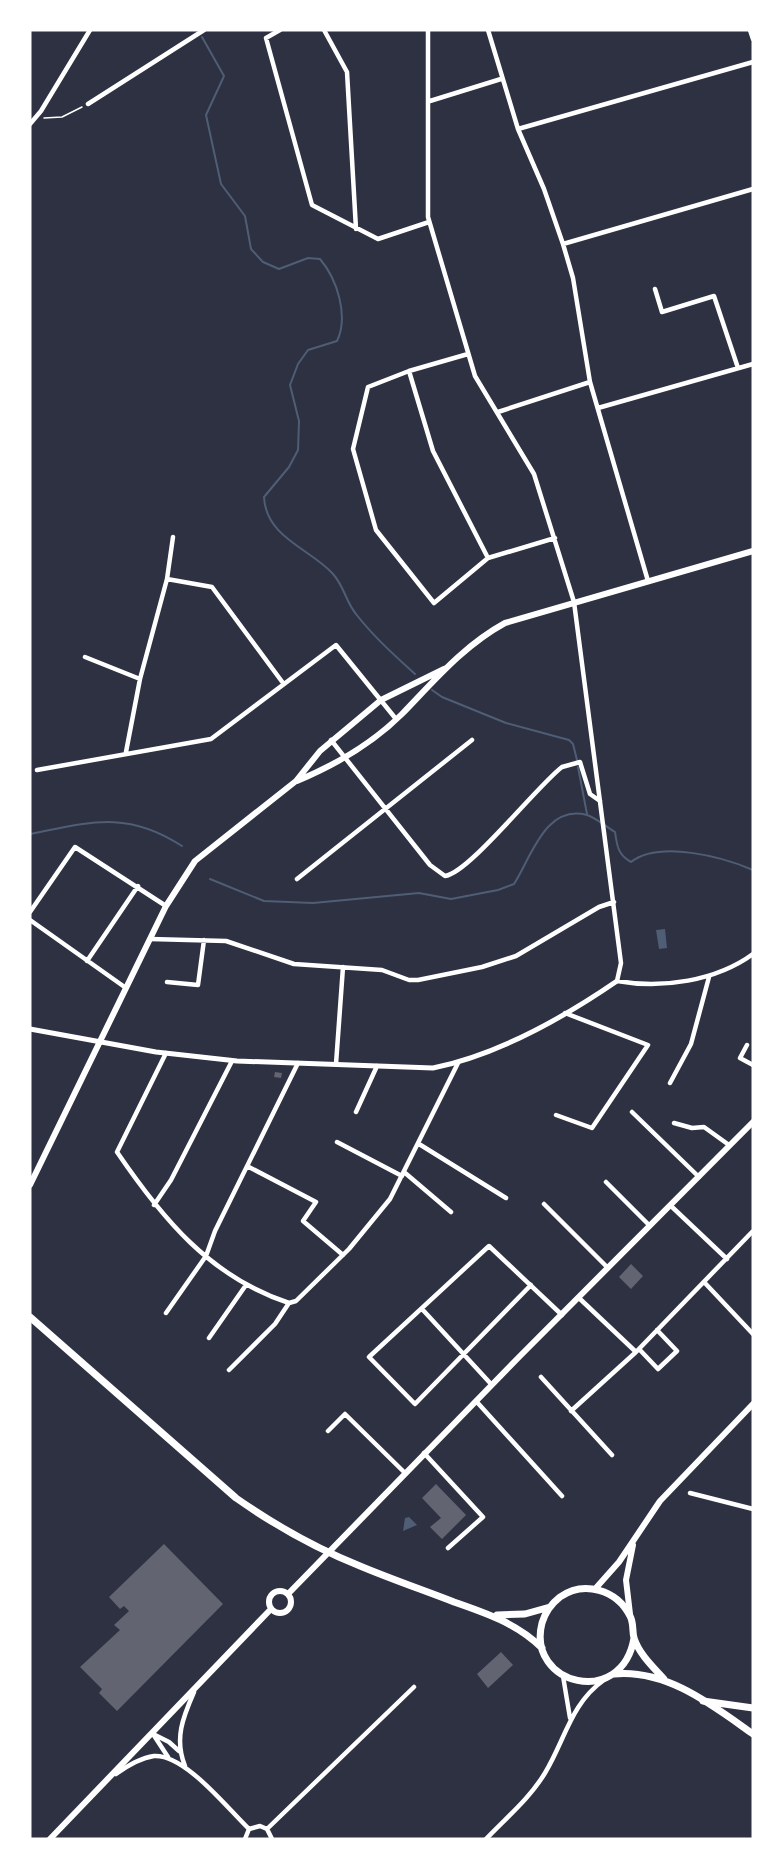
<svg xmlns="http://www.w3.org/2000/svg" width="783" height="1869" font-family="'Nunito Sans',sans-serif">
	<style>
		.water { fill: #4f5d75 }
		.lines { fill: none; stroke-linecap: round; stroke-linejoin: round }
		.stream { stroke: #4f5d75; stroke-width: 2 }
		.building { fill: #626471 }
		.path { stroke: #fff; stroke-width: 1.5 }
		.minor { stroke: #fff; stroke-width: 4.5 }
		.tertiary { stroke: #fff; stroke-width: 5 }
		.secondary { stroke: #fff; stroke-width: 6 }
		.primary { stroke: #fff; stroke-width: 7 }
		.trunk { stroke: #fff; stroke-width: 7 }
	</style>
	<rect width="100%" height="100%" fill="#2d3142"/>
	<!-- water -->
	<path class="water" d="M665 929 667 948 659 949 656 930Z
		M409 1517 417 1525 403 1531 405 1518Z"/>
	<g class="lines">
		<!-- stream -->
		<path class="stream" d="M202 37 224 76 206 115 221 184 245 216 251 249 263 262 279 269 308 258 320 259C337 279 349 316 337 341L308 350 298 364 290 385 299 421 298 450 289 467 264 497C266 538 311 549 333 574 344 586 346 602 356 614 373 636 394 655 415 674
			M432 690 442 697 506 723 569 740 573 744 577 760
			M578 767 587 814
			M30 834C90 822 127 810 182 846
			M210 879 264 901 313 903 419 893 451 899 498 890 514 884C531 858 545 804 587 815 596 818 607 827 615 832 617 846 618 855 631 862 660 840 723 857 753 870"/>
	</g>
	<!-- building -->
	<path class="building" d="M275 1072 282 1073 281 1078 274 1077Z
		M631 1264 643 1276 631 1289 619 1277Z
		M436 1484 466 1515 442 1539 430 1527 441 1518 422 1498Z
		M164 1544 223 1604 117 1711 99 1693 102 1689 80 1667 120 1630 114 1625 129 1611 124 1606 120 1609 109 1597Z
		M501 1652 513 1665 488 1688 477 1674Z"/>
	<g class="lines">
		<!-- path -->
		<path class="path" d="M44 118 62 117 82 107"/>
		<!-- minor -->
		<path class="minor" d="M280 30 266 38 312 205 378 239 429 222
			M324 30 347 72 356 229
			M428 30V217L475 376 534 474 574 602 621 963 617 981C662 989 716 981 753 954
			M488 30 518 129 544 189 563 244 573 278 590 382 648 581
			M750 30 753 39
			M430 101 501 79
			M88 104 204 30
			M30 124 41 111 90 30
			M518 129 753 62
			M563 244 753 189
			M655 289 662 312 714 296 738 368
			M468 354 409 371 368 387 353 449 376 530 434 603 488 558 555 538
			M409 371 433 451 488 558
			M598 408 753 364
			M498 412 590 382
			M167 579 173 537
			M85 657 140 679
			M331 740 430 865 445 876C469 873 537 786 562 767L580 762 590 794 600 801
			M126 752 140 679 167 579 212 587 283 683
			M37 770 211 739 336 645 396 719
			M297 879 472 740
			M30 912 75 847 166 906
			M30 920 126 988
			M150 939 226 941 294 964 382 970 409 980H418L482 967 516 956 599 907 614 902
			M87 961 138 886
			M167 982 198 985 204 940
			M747 1045 740 1058 753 1065
			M166 1053 117 1152C162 1218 210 1277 289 1303
			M336 1064 343 967
			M670 1083 691 1044 709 977
			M356 1112 377 1066
			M632 1112 699 1177
			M556 1115 592 1128 648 1045 565 1013
			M674 1123 692 1128 704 1127 729 1145
			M337 1142 402 1176
			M419 1144 506 1198
			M247 1166 316 1202 303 1221 343 1255
			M404 1172 451 1212
			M606 1182 650 1226
			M544 1204 608 1268
			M154 1205 171 1180 232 1061
			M671 1206 727 1259
			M704 1282 753 1334
			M531 1285 415 1404 369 1357 489 1246 562 1315
			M579 1298 636 1352 752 1232
			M422 1309 491 1384
			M166 1313 206 1256 215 1231 298 1063
			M209 1338 246 1285
			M639 1349 658 1369 677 1351 657 1330
			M229 1370 275 1324 289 1303 296 1301 349 1249 390 1199 458 1063
			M541 1377 612 1455
			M476 1401 562 1496
			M571 1411 636 1352
			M328 1431 345 1414 405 1473
			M424 1453 483 1517 448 1548
			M690 1493 753 1509
			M563 1676 570 1718
			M153 1734 169 1742 179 1751
			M153 1734 168 1757
			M185 1766C174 1739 183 1717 194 1692
			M116 1774C127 1766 140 1758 154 1756 185 1754 227 1808 249 1829
			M267 1829 414 1687
			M245 1839 249 1829 260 1826 267 1829 272 1839
			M486 1839C506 1818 530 1798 545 1773 565 1740 571 1703 604 1680"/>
		<!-- tertiary -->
		<path class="tertiary" d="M30 1029 156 1052 237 1061 433 1068C498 1055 563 1018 617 981"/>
		<!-- secondary -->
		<path class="secondary" d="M297 781C335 765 372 744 402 714 434 681 463 646 505 623L753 551
			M30 1185 166 906 195 861 296 781 320 751 381 700 444 669
			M595 1589 619 1562 660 1501 753 1404
			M269 1602a11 11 0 1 1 22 0a11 11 0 1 1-22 0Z
			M288 1594 520 1356 753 1122
			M630 1614 626 1580 633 1545
			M50 1839 271 1609"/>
		<!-- primary -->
		<path class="primary" d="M30 1317 236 1498C276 1526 315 1548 360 1566 391 1579 423 1590 454 1602 488 1614 516 1623 542 1648
			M497 1615 525 1614 550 1607
			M634 1638C622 1709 526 1685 542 1623 545 1613 551 1604 560 1597 584 1580 617 1590 630 1616 634 1623 632 1631 634 1638 639 1654 654 1668 664 1679
			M614 1674C667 1669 712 1705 753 1734"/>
		<!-- trunk -->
		<path class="trunk" d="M703 1701 753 1708"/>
	</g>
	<!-- border -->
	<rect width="783" height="1869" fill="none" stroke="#ffffff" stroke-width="63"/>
</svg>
